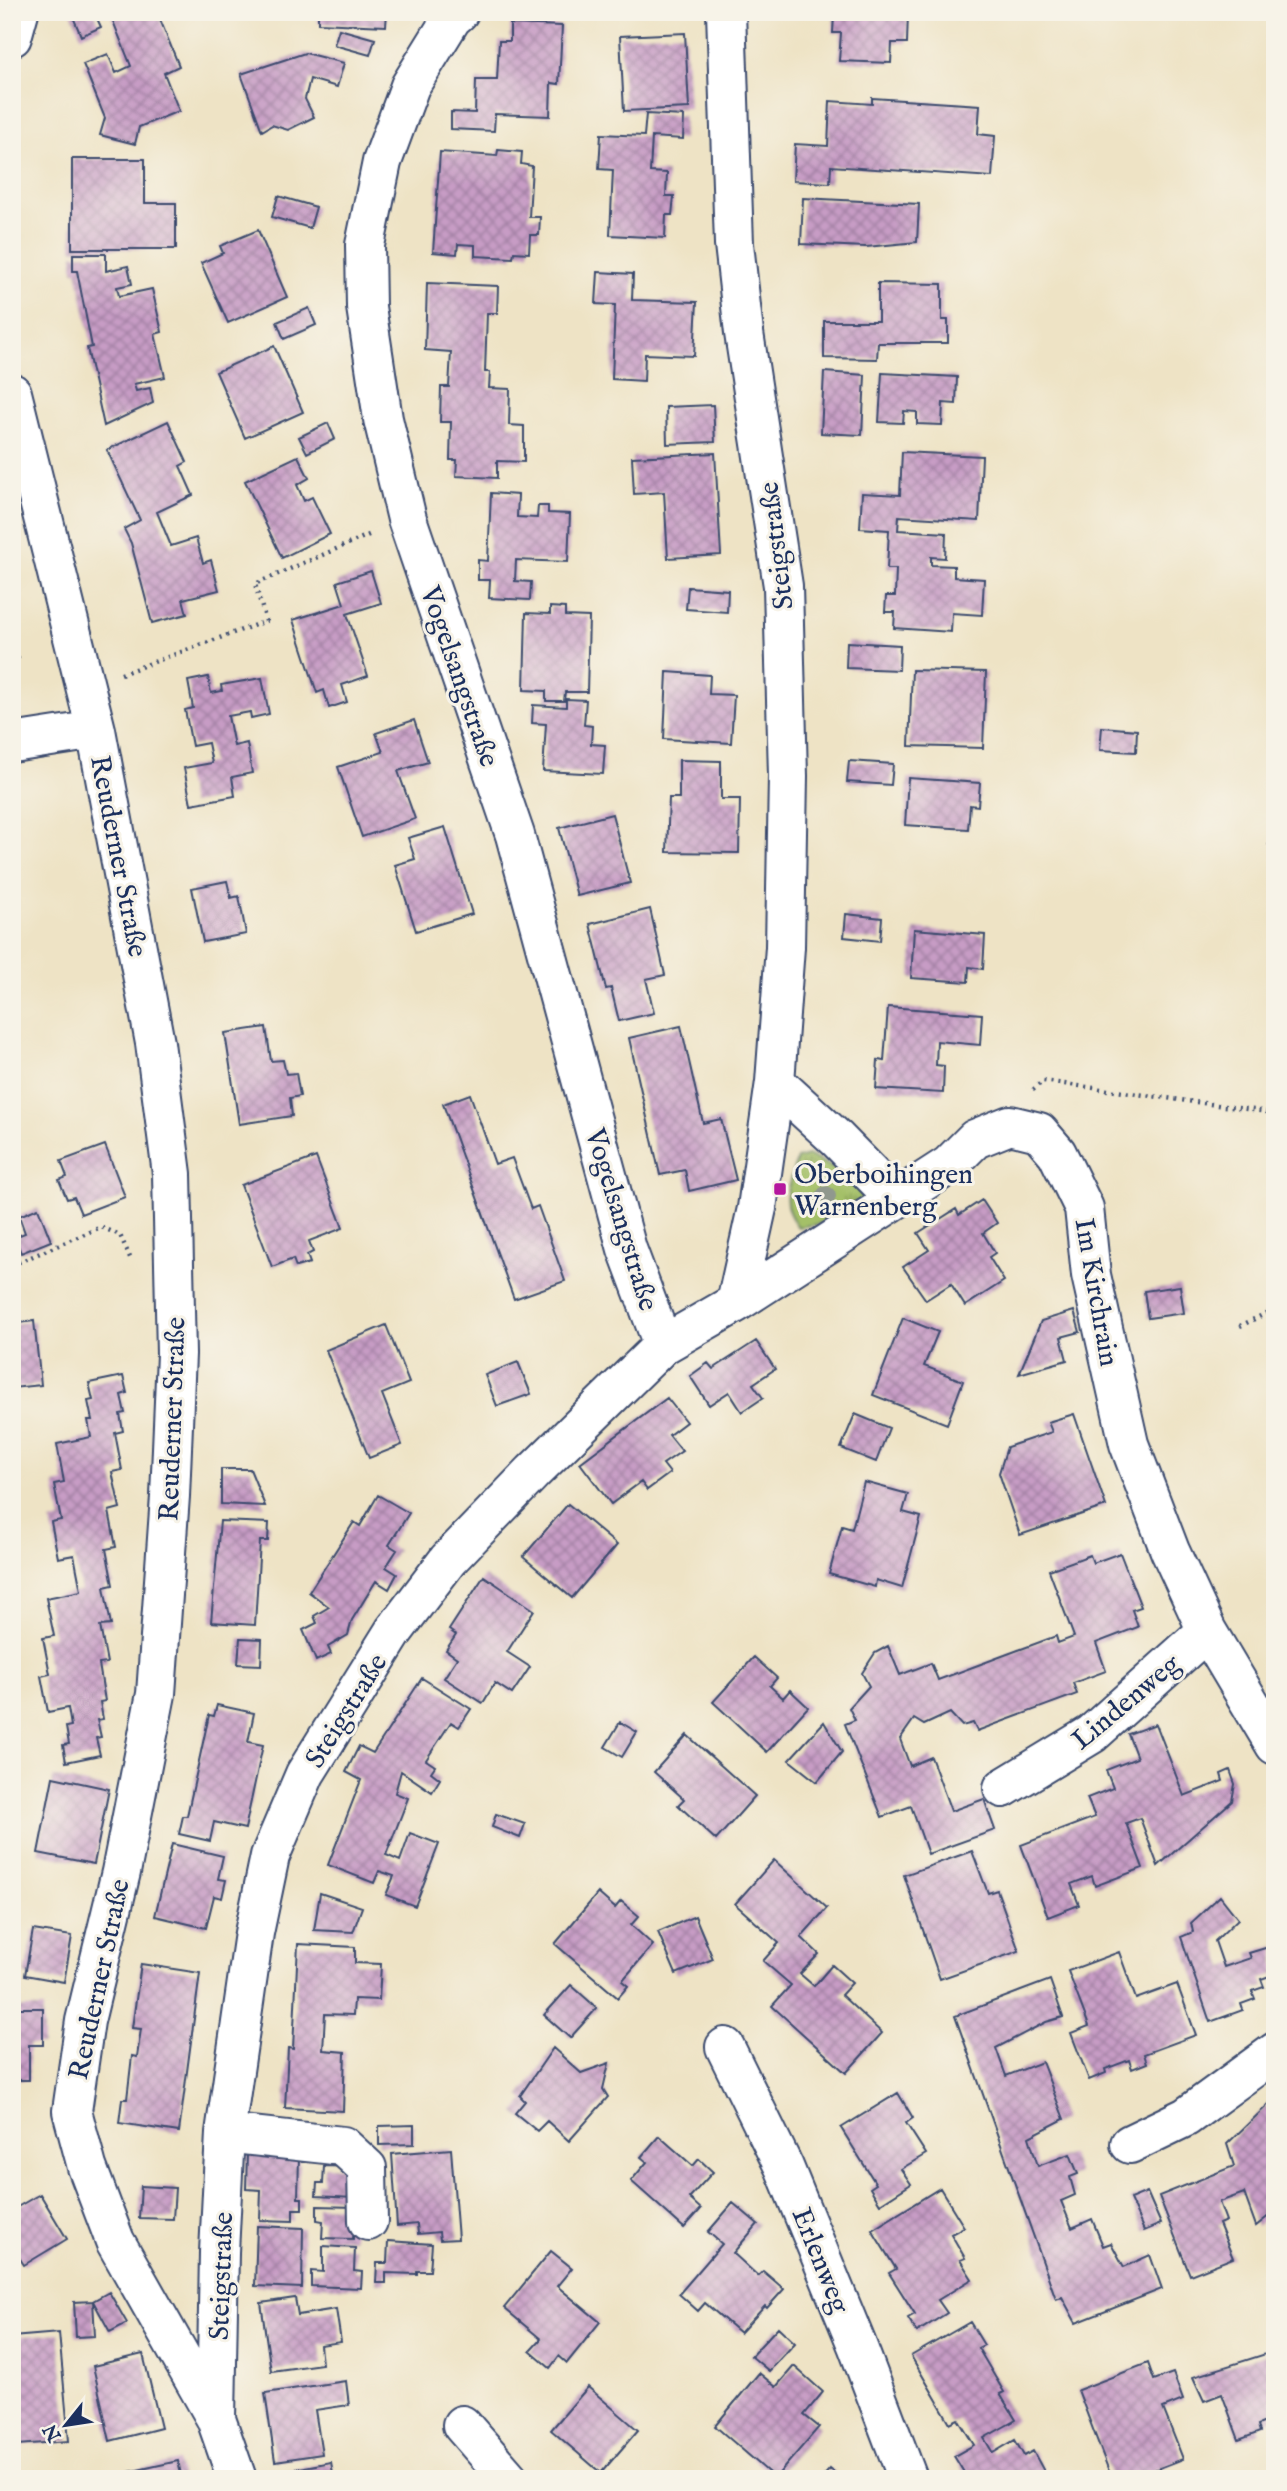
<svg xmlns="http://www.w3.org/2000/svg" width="1287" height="2491" font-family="'IM FELL English',serif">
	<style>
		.grass { fill: url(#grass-tufts); stroke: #607862; stroke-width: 2 }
		.building { fill: url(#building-cross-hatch) }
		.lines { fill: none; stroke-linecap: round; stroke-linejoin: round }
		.minor-casing { stroke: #3b4a6d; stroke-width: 42 }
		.path { stroke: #3b4a6d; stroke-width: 4.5; stroke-dasharray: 2 5; stroke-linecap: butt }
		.minor { stroke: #fff; stroke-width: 38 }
		.tree { fill: #90988e }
		.poi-dot { fill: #b5179e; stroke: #f7f3e8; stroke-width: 2.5 }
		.labels { text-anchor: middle; stroke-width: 6; stroke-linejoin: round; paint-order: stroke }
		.street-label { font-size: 28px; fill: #1b2f5e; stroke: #f7f3e8 }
		.poi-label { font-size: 28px; fill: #1b2f5e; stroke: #f7f3e8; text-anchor: start }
	</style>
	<defs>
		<pattern id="grass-tufts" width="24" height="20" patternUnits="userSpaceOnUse" patternTransform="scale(1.75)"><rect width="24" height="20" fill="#a4c067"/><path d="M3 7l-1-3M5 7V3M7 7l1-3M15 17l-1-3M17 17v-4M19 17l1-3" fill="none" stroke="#859c58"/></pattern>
		<pattern id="building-cross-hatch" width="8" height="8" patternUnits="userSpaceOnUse" patternTransform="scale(1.75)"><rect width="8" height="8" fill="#c79cc5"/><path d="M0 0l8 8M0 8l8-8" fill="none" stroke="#a180a3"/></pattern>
	</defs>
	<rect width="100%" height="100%" fill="#f7f3e8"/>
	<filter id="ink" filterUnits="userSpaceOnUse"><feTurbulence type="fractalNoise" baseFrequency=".0143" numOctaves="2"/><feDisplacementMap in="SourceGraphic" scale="14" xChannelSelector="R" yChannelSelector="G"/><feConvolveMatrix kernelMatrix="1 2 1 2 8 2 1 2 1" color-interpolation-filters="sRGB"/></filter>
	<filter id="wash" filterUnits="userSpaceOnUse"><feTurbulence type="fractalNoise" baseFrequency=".00686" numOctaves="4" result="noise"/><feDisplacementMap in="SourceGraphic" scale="28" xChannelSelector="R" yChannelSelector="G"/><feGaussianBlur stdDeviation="1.57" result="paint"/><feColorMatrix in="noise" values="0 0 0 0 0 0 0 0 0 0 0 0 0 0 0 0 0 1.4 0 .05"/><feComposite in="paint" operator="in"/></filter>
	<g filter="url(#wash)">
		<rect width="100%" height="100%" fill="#eee3c5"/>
		<!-- grass -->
		<path class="grass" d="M808 1156C830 1165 852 1176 863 1198L819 1224 798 1227C778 1203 788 1187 797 1159Z"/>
		<g id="blocks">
			<!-- building -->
			<path class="building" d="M71 12H94L101 27 81 36Z
				M120 12H157L179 66 164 73 179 111 139 127 135 144 100 135 105 118 83 64 108 54 116 73 131 66 111 16Z
				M318 12H387L386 26 318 23Z
				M841 12 908 13 907 43H892L891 63 839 61 841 33H833L834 15 841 16Z
				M510 24 562 26 559 84 551 83 550 116 495 114 494 131 451 129V112L475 113 476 80H497L499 41H510Z
				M339 29 375 39 370 55 334 45Z
				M685 33 689 108 624 111 620 36Z
				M305 53 344 63 337 87 310 79 305 99 314 117 288 130 272 125 262 131 241 74Z
				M872 98 980 105 978 134 995 136 992 177 831 166 830 183 793 181 795 144 828 146 830 101 872 104Z
				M646 114 684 116 683 139 652 137 650 172 667 173 666 196H674L672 215H666L665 238 610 235 613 170 599 169 601 134 644 136Z
				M498 150 522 152 521 164 532 166 529 217H540L539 235H530L529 253 514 252 513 258 475 256V245L458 244 457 254 433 252 440 152 497 156Z
				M72 159H145V203H176V249H72Z
				M278 196 316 207 310 228 272 217Z
				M803 198 919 204 917 242 866 247 801 244Z
				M258 230 287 297 228 323 201 263 223 253 220 246Z
				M73 254H106V271L128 266 132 284 117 287 119 296 152 289 162 332 155 334 165 377 134 384 136 391 150 388 153 403 104 426 87 348 92 347 77 271H73Z
				M598 272 633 274 632 300 697 302 694 356 645 354 644 381 612 379 615 305 596 304Z
				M427 283 498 286 497 313H487L485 372H490L489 388 510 389 509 425 524 426V462L497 461V478L456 476 457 460H450L451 422H440L441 387H449L451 352 425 350Z
				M878 283 942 284V320H948V343H878L877 359 824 358V321H878Z
				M309 308 316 325 284 339 277 322Z
				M274 346 303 412 245 438 216 372Z
				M824 372 865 375 862 435 821 433Z
				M882 373 957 377 956 404 943 403 942 425 917 424V412L904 411 903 423 879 422Z
				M713 405 715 442 667 444 666 407Z
				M168 421 187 462 180 466 193 495 157 512 171 546 196 538 203 563 211 560 219 590 183 599 187 614 152 623 131 543 124 529 140 520 107 450Z
				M328 423 335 439 307 453 299 437Z
				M902 452 982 456 979 521 899 516 898 530 946 533 945 558 931 557V565L954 566V577L984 579 982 615 952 613 951 632 894 628 895 612H885L886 596H895L896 569H887L889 530 860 528 862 493 900 495Z
				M715 453 721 555 668 558 664 492 634 494 632 457Z
				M298 456 309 478 297 485 304 501 312 497 330 534 282 558 245 481Z
				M491 493 518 495 517 517 537 518 538 506H548V513L570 514 568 562 516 560 515 581 531 582 530 600 489 598 490 580H478V560L488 561Z
				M371 571 381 603 347 614 368 676 342 685 347 702 329 708 324 690 317 693 293 620 344 604 337 582Z
				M688 587 728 590 727 612 686 609Z
				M550 607 565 608V616L589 617 587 692H565L564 701H546V691L524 690 526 613 550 614Z
				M12 642 19 658 12 661Z
				M847 642 900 645 899 670 846 668Z
				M912 670 986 672 983 748 909 746Z
				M667 672 710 675 709 694 734 695 731 743 664 739Z
				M208 677 211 693 222 691 221 685 262 678 269 714 251 718 250 712 228 716 234 746 247 743 252 773 232 777 235 796 191 804 184 768 212 763 208 743 192 746 185 710 193 708 188 681Z
				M566 699 586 700 584 725 592 726 591 744 605 745 603 774 543 771 546 724 532 723 533 705 566 707Z
				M414 720 428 762 398 771 415 819 362 837 338 767 383 752 376 733Z
				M1102 727 1137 730 1136 752 1100 750Z
				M679 760 721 761V799H740L739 853 667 852 669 798H679Z
				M849 761 893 764 891 785 847 782Z
				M908 778 980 783 978 806 970 805 968 829 905 825Z
				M612 814 630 883 577 896 559 828Z
				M445 827 472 914 416 931 395 865 415 859 408 838Z
				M227 881 231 898 239 896 246 934 203 942 192 888Z
				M650 909 665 975 646 979 654 1013 619 1021 611 988 606 989 590 924Z
				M846 914 882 918 880 941 844 937Z
				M914 929 985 935 983 969 969 967 968 982 911 978Z
				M888 1007 982 1014 980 1045 937 1041 936 1065 944 1066 943 1093 876 1089 878 1060 884 1061Z
				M681 1026 703 1123 721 1119 736 1180 689 1191 685 1170 660 1175 629 1038Z
				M266 1027 271 1061 283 1060 286 1074 296 1073 300 1096 290 1098 292 1116 239 1124 225 1033Z
				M470 1094 495 1164 512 1158 531 1209 538 1206 565 1281 514 1299 443 1104Z
				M105 1145 125 1197 81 1214 74 1197 67 1199 59 1180 67 1177 61 1161Z
				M316 1157 343 1228 309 1241 313 1252 307 1255 310 1263 296 1267 293 1259 272 1267 241 1185Z
				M982 1200 997 1223 983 1233 995 1253 989 1257 1004 1281 965 1306 951 1284 926 1300 903 1267 929 1250 918 1233 956 1209 959 1215Z
				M38 1208 51 1241 21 1253 15 1237 25 1233 19 1216Z
				M1180 1286 1184 1313 1148 1318 1144 1291Z
				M1074 1311 1080 1332 1061 1337 1067 1360 1019 1374 1041 1321Z
				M903 1318 938 1332 924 1366 963 1381 947 1424 873 1395Z
				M34 1321 41 1385 12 1388V1324Z
				M386 1325 409 1383 382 1394 402 1445 369 1458 326 1350Z
				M756 1341 775 1369 753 1384 763 1398 742 1412 729 1392 709 1405 690 1376 708 1363 713 1369Z
				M518 1362 531 1394 497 1406 485 1375Z
				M123 1376 127 1393 121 1395 125 1413 120 1414 123 1431 115 1433 122 1470 112 1472 120 1508 109 1511 116 1547 106 1549 113 1585 104 1587 111 1625 100 1626 107 1663 99 1664 105 1701 100 1702 103 1719 97 1720 101 1737 96 1738 100 1755 66 1762 63 1745 69 1744 66 1727 71 1726 68 1708 48 1712 41 1676 50 1674 43 1638 54 1636 46 1598 81 1591 74 1555 58 1558 51 1522 61 1520 54 1484 64 1482 57 1444 91 1437 88 1420H92L88 1401 93 1400 89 1383Z
				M667 1398 686 1422 669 1435 682 1451 663 1464 670 1473 647 1490 641 1482 611 1504 580 1463Z
				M855 1414 889 1428 876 1462 841 1448Z
				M1074 1414 1106 1506 1020 1535 999 1473 1007 1447 1052 1432 1048 1422Z
				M221 1469H250L265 1506 221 1504Z
				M864 1482 908 1494 903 1512 921 1517 902 1588 876 1580 875 1587 829 1574 842 1526 852 1529Z
				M378 1495 409 1513 389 1545 397 1550 386 1567 397 1574 389 1589 376 1581 352 1620 348 1635 328 1647 331 1654 316 1661 303 1630 317 1623 314 1616 329 1607 309 1592 354 1522 360 1526Z
				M568 1504 617 1545 572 1598 523 1557Z
				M220 1521 269 1523 268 1541H260L255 1625 211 1622Z
				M1120 1553 1141 1607 1132 1610 1138 1627 1096 1643 1106 1671 1073 1683 1077 1694 977 1731 973 1723 962 1726 950 1713 924 1725 914 1719 900 1739 910 1766 931 1757 951 1811 984 1799 995 1830 928 1854 911 1806 882 1817 845 1724 855 1720 849 1708 869 1686 862 1673 875 1653 888 1646 900 1675 931 1663 938 1680 1056 1636 1058 1643 1074 1637 1049 1570 1090 1555 1093 1563Z
				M484 1576 534 1610 507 1652 530 1667 512 1694 495 1683 483 1703 444 1678 457 1658 446 1650 456 1635 449 1630Z
				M240 1638 262 1639 261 1665 238 1664Z
				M754 1657 777 1678 770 1686 783 1698 790 1690 808 1707 767 1752 713 1702Z
				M422 1678 471 1709 459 1727 451 1722 426 1760 435 1766 431 1772 440 1779 432 1792 401 1771 395 1793 408 1798 386 1855 400 1861 410 1833 439 1844 415 1906 386 1895 394 1876 379 1871 374 1883 328 1865 361 1780 346 1772 359 1746 373 1753Z
				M217 1705 254 1713 248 1742 263 1745 245 1829 214 1822 210 1841 179 1834 183 1816H187L209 1715 214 1716Z
				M620 1722 637 1732 622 1757 605 1747Z
				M824 1722 842 1752 817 1782 789 1760Z
				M1156 1724 1184 1796 1223 1781 1221 1774 1230 1770 1235 1784 1232 1801 1158 1866 1140 1818 1126 1823 1143 1868 1095 1886 1092 1876 1071 1884 1079 1905 1048 1917 1021 1845 1095 1817 1087 1798 1113 1788 1106 1770 1137 1758 1128 1734Z
				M687 1735 755 1796 716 1840 678 1805 684 1799 654 1772Z
				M53 1777 109 1789 94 1864 38 1853Z
				M496 1814 525 1824 520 1838 492 1827Z
				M172 1844 223 1856 218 1879 226 1880 222 1898 214 1896 206 1928 155 1916Z
				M972 1851 988 1893 997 1890 1019 1951 940 1979 904 1875Z
				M774 1860 827 1908 801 1937 819 1954 800 1974 814 1986 832 1965 852 1983 841 1995 882 2033 846 2073 772 2006 791 1985 763 1961 779 1943 735 1904Z
				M320 1893 362 1907 353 1932 314 1930Z
				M598 1893 615 1908 621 1901 639 1916 631 1925 653 1945 622 1981 628 1986 618 1998 555 1944Z
				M1220 1896 1238 1919 1215 1941 1224 1967 1251 1958 1249 1953 1275 1945V1974L1261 1979 1264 1987 1252 1991 1255 1999 1241 2004 1243 2010 1210 2022 1181 1937 1193 1932 1191 1923Z
				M695 1916 713 1959 676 1974 658 1932Z
				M33 1930 72 1936 64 1982 25 1975Z
				M298 1944 355 1947V1963L381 1964 379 2000 354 1999 353 2015 325 2014 323 2050 345 2052 343 2111 285 2108 288 2048 293 2049Z
				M1119 1952 1136 1999 1177 1984 1196 2035 1144 2054 1147 2063 1132 2069 1129 2060 1105 2069 1106 2073 1089 2080 1071 2033 1089 2026 1068 1971Z
				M141 1964 200 1973 179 2132 119 2123 122 2099H127L132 2056 137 2057 141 2029 132 2028Z
				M1050 1980 1063 2017 1046 2022 996 2048 1006 2076 1042 2062 1064 2119 1029 2137 1038 2166 1070 2154 1078 2174 1070 2177 1075 2195 1061 2201 1072 2228 1092 2219 1103 2246 1111 2243 1124 2267 1150 2255 1162 2289 1076 2323 1062 2297 1056 2299 955 2016Z
				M571 1985 597 2008 570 2038 544 2015Z
				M12 2008H43V2045H29V2080H12Z
				M553 2048 581 2073 609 2063 603 2089 608 2097 569 2141 547 2121 537 2131 515 2113 525 2101 520 2096Z
				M898 2093 913 2118 906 2123 926 2154 901 2169 911 2184 880 2204 870 2188 876 2184 841 2128Z
				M1275 2098V2211L1256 2226 1244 2193 1219 2202 1226 2221 1219 2224 1233 2258 1190 2275 1159 2196 1234 2166 1227 2144Z
				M414 2125V2144L379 2145V2126Z
				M659 2136 693 2166 699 2159 713 2172 689 2198 701 2209 684 2228 631 2181 647 2162 641 2157Z
				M451 2149 458 2239 440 2240 439 2232 418 2234 417 2224 397 2226 392 2154Z
				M247 2153 299 2155 298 2198H302V2209H293V2221L260 2220 261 2190 246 2189Z
				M324 2166 355 2167 354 2198 316 2196 317 2183H323Z
				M141 2186 175 2188 173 2219 139 2218Z
				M940 2188 964 2227 951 2234 965 2258 960 2260 972 2279 938 2300 947 2313 917 2332 908 2318 915 2314 889 2273 896 2269 872 2230Z
				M1147 2192 1161 2224 1144 2231 1130 2199Z
				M40 2194 67 2239 24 2265 17 2254 12 2258V2210Z
				M733 2203 758 2224 733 2253 758 2276 763 2271 784 2289 767 2308 765 2306 740 2333 705 2303 698 2311 679 2294 722 2244 708 2232Z
				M317 2206 355 2207 353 2239 322 2238 323 2221 317 2220Z
				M257 2226 303 2228 302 2288 255 2286Z
				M388 2241 432 2244 430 2271H417V2274L386 2273V2283H376L377 2263H387Z
				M323 2246 355 2248 354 2271 362 2272 361 2288 311 2286V2271L323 2272Z
				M551 2251 572 2268 557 2286 600 2322 567 2363 559 2356 550 2368 530 2351 541 2339 504 2308Z
				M109 2292 127 2323 110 2332 93 2301Z
				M295 2298 298 2315 336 2309 341 2342 320 2345 322 2364 271 2371 261 2303Z
				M93 2301 95 2336 76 2337 74 2302Z
				M970 2322 984 2345 978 2348 1004 2392 1000 2394 1016 2420 984 2438 993 2453 1015 2440 1024 2456 1033 2451 1046 2475 1039 2479H968L954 2456 974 2445 958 2419 950 2423 911 2356Z
				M778 2327 795 2343 769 2371 751 2356Z
				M59 2333 69 2441 18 2445 12 2385V2337Z
				M1275 2351V2418L1258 2425 1260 2432 1239 2440 1222 2394 1204 2401 1193 2377Z
				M143 2354 161 2428 110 2441 93 2366Z
				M1148 2363 1154 2380 1173 2373 1183 2400 1163 2408 1183 2459 1131 2479H1112L1078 2390Z
				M794 2366 823 2392 804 2415 819 2427 775 2478 715 2426 759 2373 776 2387Z
				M346 2381 349 2405 315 2410 322 2454 275 2461 265 2393Z
				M588 2387 638 2430 601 2473 551 2430Z
				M178 2461 182 2479H116L115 2475Z
				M331 2462 334 2479H280L279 2472Z
				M830 2469 842 2479H821Z"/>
		</g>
	</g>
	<g filter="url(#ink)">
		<use href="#blocks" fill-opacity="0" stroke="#3b4a6d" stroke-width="2"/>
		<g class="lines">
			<!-- minor casing -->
			<g class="minor-casing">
				<path id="minor" d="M459 12 452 18 410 86 382 162 365 245 366 307 383 419 407 519 515 835 627 1249 663 1345
					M12 37 19 12
					M12 393 96 730 155 1043 172 1174 176 1354 170 1496 156 1694 121 1872 85 2021 72 2111 87 2167 115 2241 215 2417
					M12 743 96 730
					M775 1082 837 1139 895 1198
					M736 1303 949 1165 975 1139 1010 1125 1039 1132 1057 1153 1084 1208 1091 1275 1129 1444 1170 1551 1207 1631 1275 1745
					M1003 1788 1092 1734 1207 1631
					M725 2047 784 2167 857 2345 908 2479
					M225 2133 343 2146 367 2168 368 2221
					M1130 2144 1186 2117 1275 2052
					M462 2425 509 2479
					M237 2479 216 2419 219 2252 225 2133 254 1933 270 1856 305 1774 394 1631 448 1560 533 1472 663 1345 736 1303 757 1208 775 1082 785 947 788 776 783 586 744 333 734 244 726 12"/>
			</g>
			<!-- path -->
			<path class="path" d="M121 674 266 621 255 584 371 534
				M1269 846 1275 838
				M1033 1090 1043 1081 1275 1113
				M12 1249 17 1263
				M12 1265 101 1227 120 1235 132 1262
				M1240 1326 1275 1309"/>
			<!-- minor -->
			<use href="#minor" class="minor"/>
		</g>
		<!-- trees -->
		<circle class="tree" cx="826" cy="1196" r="10"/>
	</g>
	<!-- markers -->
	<rect class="poi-dot" x="773" y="1182" width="14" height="14" rx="3.5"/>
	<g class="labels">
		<!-- street labels -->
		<g class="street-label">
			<text transform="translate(775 546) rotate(-97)" y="10">Steigstraße</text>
			<text transform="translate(461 676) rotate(71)" y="10">Vogelsangstraße</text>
			<text transform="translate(120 856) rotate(79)" y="10">Reuderner Straße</text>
			<text transform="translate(623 1219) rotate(73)" y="10">Vogelsangstraße</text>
			<text transform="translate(1098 1292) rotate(80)" y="10">Im Kirchrain</text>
			<text transform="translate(171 1419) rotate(-88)" y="10">Reuderner Straße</text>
			<text transform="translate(1125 1701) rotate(-40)" y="10">Lindenweg</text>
			<text transform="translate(345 1710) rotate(-58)" y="10">Steigstraße</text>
			<text transform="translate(98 1979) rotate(-78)" y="10">Reuderner Straße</text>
			<text transform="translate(822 2260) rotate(68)" y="10">Erlenweg</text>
			<text transform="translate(220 2276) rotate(-88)" y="10">Steigstraße</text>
		</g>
		<!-- poi labels -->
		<g class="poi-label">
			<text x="794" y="1183">Oberboihingen<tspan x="794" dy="32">Warnenberg</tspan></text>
		</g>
	</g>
	<!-- margin -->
	<rect width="1287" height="2491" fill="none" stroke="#f7f3e8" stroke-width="42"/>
	<!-- north arrow -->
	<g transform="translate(66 2425) rotate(240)" stroke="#f7f3e8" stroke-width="5" paint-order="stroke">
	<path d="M0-5L12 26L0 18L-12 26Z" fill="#1b2f5e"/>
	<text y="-10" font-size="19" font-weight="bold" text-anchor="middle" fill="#1b2f5e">N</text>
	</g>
</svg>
